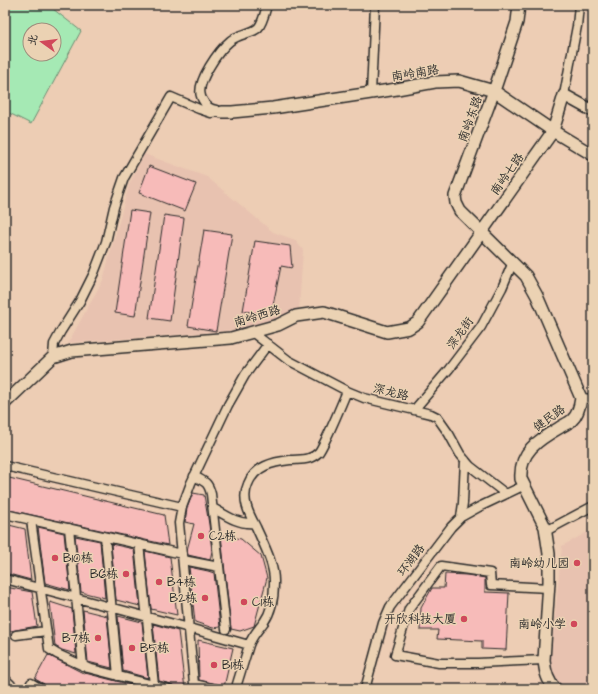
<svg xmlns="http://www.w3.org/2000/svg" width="598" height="694" font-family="'Architects Daughter','LXGW WenKai TC',sans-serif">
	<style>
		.built { fill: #e8c2b0 }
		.green { fill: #a5e9b4; stroke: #688a70; fill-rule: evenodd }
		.building { fill: #f7bbb9; stroke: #2b2b2b }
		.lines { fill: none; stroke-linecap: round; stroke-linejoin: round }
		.street-casing { stroke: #2b2b2b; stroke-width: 11 }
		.secondary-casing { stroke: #2b2b2b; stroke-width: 14 }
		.street { stroke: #ebd2b3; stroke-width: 8 }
		.secondary { stroke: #ebd2b3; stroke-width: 11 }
		.poi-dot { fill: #d1495b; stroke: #ebd2b3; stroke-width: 1.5 }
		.labels { text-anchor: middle; stroke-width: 3; stroke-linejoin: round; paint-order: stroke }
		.street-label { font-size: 12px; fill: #2b2b2b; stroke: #ebd2b3 }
		.poi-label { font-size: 12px; fill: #2b2b2b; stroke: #ebd2b3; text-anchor: start }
	</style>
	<rect width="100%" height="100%" fill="#edcdb4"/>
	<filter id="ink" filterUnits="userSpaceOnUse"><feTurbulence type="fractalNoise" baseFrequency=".025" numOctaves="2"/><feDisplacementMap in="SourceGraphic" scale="8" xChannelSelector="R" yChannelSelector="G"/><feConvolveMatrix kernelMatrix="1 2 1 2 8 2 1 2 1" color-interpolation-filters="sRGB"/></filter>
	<g filter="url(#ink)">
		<!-- built -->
		<path class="built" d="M144 154 207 177 273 232 295 240 303 250 299 309 272 320 244 329 213 332 68 343 103 280 129 185Z
			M593 529V689H569L561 686 554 676 550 665 562 546Z"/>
		<!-- green -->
		<path class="green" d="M5 5H48L81 31 31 124 5 111ZM30 30H54V54H30Z"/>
		<!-- building -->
		<path class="building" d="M149 166 196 184 185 211 139 193Z
			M130 210 150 213 135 316 115 313Z
			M164 215 184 218 170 321 149 318Z
			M204 230 232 234 216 331 188 326Z
			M255 241 290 246 292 268 281 266 271 315 243 311Z
			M5 477 164 515 168 545 5 509Z
			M193 493 204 495 209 524 212 551 210 560 188 555 187 550 194 524 185 522 187 508Z
			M5 524 25 529 31 580 5 573Z
			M38 527 64 533 70 590 45 583Z
			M221 535 241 539 261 556 267 578 254 626 240 631 231 629Z
			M75 536 100 541 105 598 81 592Z
			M111 544 134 549 140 606 116 600Z
			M145 551 170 557 177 615 151 609Z
			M189 567 208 571 214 573 220 627 213 628 195 622Z
			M445 574 467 575 485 578V592L509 593 506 650 482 649V641L437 639 438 630H420L421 608 432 588H444Z
			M5 587 32 592 37 626 5 632Z
			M50 602 72 609 76 654 62 650 55 646Z
			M83 610 107 616 112 668 88 662Z
			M118 616 142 622 148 678 123 671Z
			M153 624 178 631 185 689 177 687V689H174L173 685 171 684 159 681Z
			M198 640 233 648 224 687H221L217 684 199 680Z
			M48 655 85 674V673L147 689H48L44 684 35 679Z"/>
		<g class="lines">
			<!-- street casing -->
			<g class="street-casing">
				<path id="street" d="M371 93 375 5
					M564 95 577 26 579 5
					M216 110C211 109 206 106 204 102 203 100 201 98 201 96 196 82 219 50 230 41 238 34 251 34 258 28 263 23 265 12 267 5
					M252 332 288 360 347 391 364 398 431 414 437 417 449 434 460 454 470 466 506 494
					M53 357 54 344 61 331 80 301 94 273 106 242 114 207 124 178 171 97 199 109 211 113 222 112
					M581 398 593 399
					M414 410 449 369 481 327 502 288 513 262
					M5 466 182 507
					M194 476C205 482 208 482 211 494L226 629
					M213 508C225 515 239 525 254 523
					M5 514 182 554
					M461 517 463 503 465 460
					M31 520 49 649 57 654 88 668 169 689
					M69 528 83 666
					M546 531 593 506
					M105 537 118 676
					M139 544 154 685
					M183 560 219 567
					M5 579 189 628 249 645
					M16 635 46 631
					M544 660 478 663H439L395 655 409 609 441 566 490 573 491 585 549 588
					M31 683 41 689
					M194 684 216 689
					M193 689 194 684 179 523 182 507 191 483 228 405 245 375 268 344
					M238 689 237 684 249 645C252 636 258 630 264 622 271 612 274 597 274 584 275 565 264 545 256 527 249 514 241 499 248 484 255 466 273 462 290 460 302 459 310 461 319 452 321 449 323 445 325 441 333 425 340 408 347 391
					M365 689 383 623 390 607 451 527 461 517 479 507 525 485"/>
			</g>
			<!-- secondary casing -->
			<g class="secondary-casing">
				<path id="secondary" d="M519 5 517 22 494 91 455 196 456 203 460 211 526 276 537 296 581 398C580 405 578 415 572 420 569 423 563 425 559 428 538 440 519 452 521 479L545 527 549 554V582L544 660C545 671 547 682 556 689
					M222 112H232L273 108 397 89 435 82 459 81 494 91 553 131 593 155
					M5 403 53 357 72 351 231 338 278 325 296 316 324 312 387 332 409 328 418 322 553 131 564 95 593 111
					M5 681 13 689"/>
			</g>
			<!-- street -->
			<use href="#street" class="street"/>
			<!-- secondary -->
			<use href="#secondary" class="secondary"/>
		</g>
	</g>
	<!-- markers -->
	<g class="poi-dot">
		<circle cx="201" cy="536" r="4"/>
		<circle cx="55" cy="558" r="4"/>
		<circle cx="577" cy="563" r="4"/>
		<circle cx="126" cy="574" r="4"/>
		<circle cx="159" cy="582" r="4"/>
		<circle cx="205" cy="598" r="4"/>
		<circle cx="244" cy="602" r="4"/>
		<circle cx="464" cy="619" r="4"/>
		<circle cx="574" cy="624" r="4"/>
		<circle cx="98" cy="638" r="4"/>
		<circle cx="132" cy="648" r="4"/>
		<circle cx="214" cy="665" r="4"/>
	</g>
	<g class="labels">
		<!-- street labels -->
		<g class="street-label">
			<text transform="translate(415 73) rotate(-9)" y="4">南岭南路</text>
			<text transform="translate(470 119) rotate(-70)" y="4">南岭东路</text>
			<text transform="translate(507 174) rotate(-55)" y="4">南岭七路</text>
			<text transform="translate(257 316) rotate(-17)" y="4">南岭西路</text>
			<text transform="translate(460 333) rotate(-54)" y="4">深龙街</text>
			<text transform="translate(391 392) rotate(13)" y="4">深龙路</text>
			<text transform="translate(549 418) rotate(-36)" y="4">健民路</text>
			<text transform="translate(411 560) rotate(-53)" y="4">环湖路</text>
		</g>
		<!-- poi labels -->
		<g class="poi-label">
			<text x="209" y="540">C2栋</text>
			<text x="63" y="562">B10栋</text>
			<text x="569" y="567" text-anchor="end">南岭幼儿园</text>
			<text x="118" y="578" text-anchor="end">B6栋</text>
			<text x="167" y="586">B4栋</text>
			<text x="197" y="602" text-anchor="end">B2栋</text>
			<text x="252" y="606">C1栋</text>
			<text x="456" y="623" text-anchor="end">开欣科技大厦</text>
			<text x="566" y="628" text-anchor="end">南岭小学</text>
			<text x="90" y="642" text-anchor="end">B7栋</text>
			<text x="140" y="652">B5栋</text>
			<text x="222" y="669">B1栋</text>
		</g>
	</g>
	<!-- margin -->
	<rect width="598" height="694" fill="none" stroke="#ebd2b3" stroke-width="20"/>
	<rect x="10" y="10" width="578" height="674" fill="none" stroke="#2b2b2b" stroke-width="1.5" filter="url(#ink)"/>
	<!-- north arrow -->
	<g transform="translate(42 42) rotate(284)"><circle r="19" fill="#ebd2b3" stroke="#9e8f7d"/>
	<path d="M0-3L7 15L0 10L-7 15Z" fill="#d1495b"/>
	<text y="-6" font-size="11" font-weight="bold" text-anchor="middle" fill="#2b2b2b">北</text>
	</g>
</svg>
